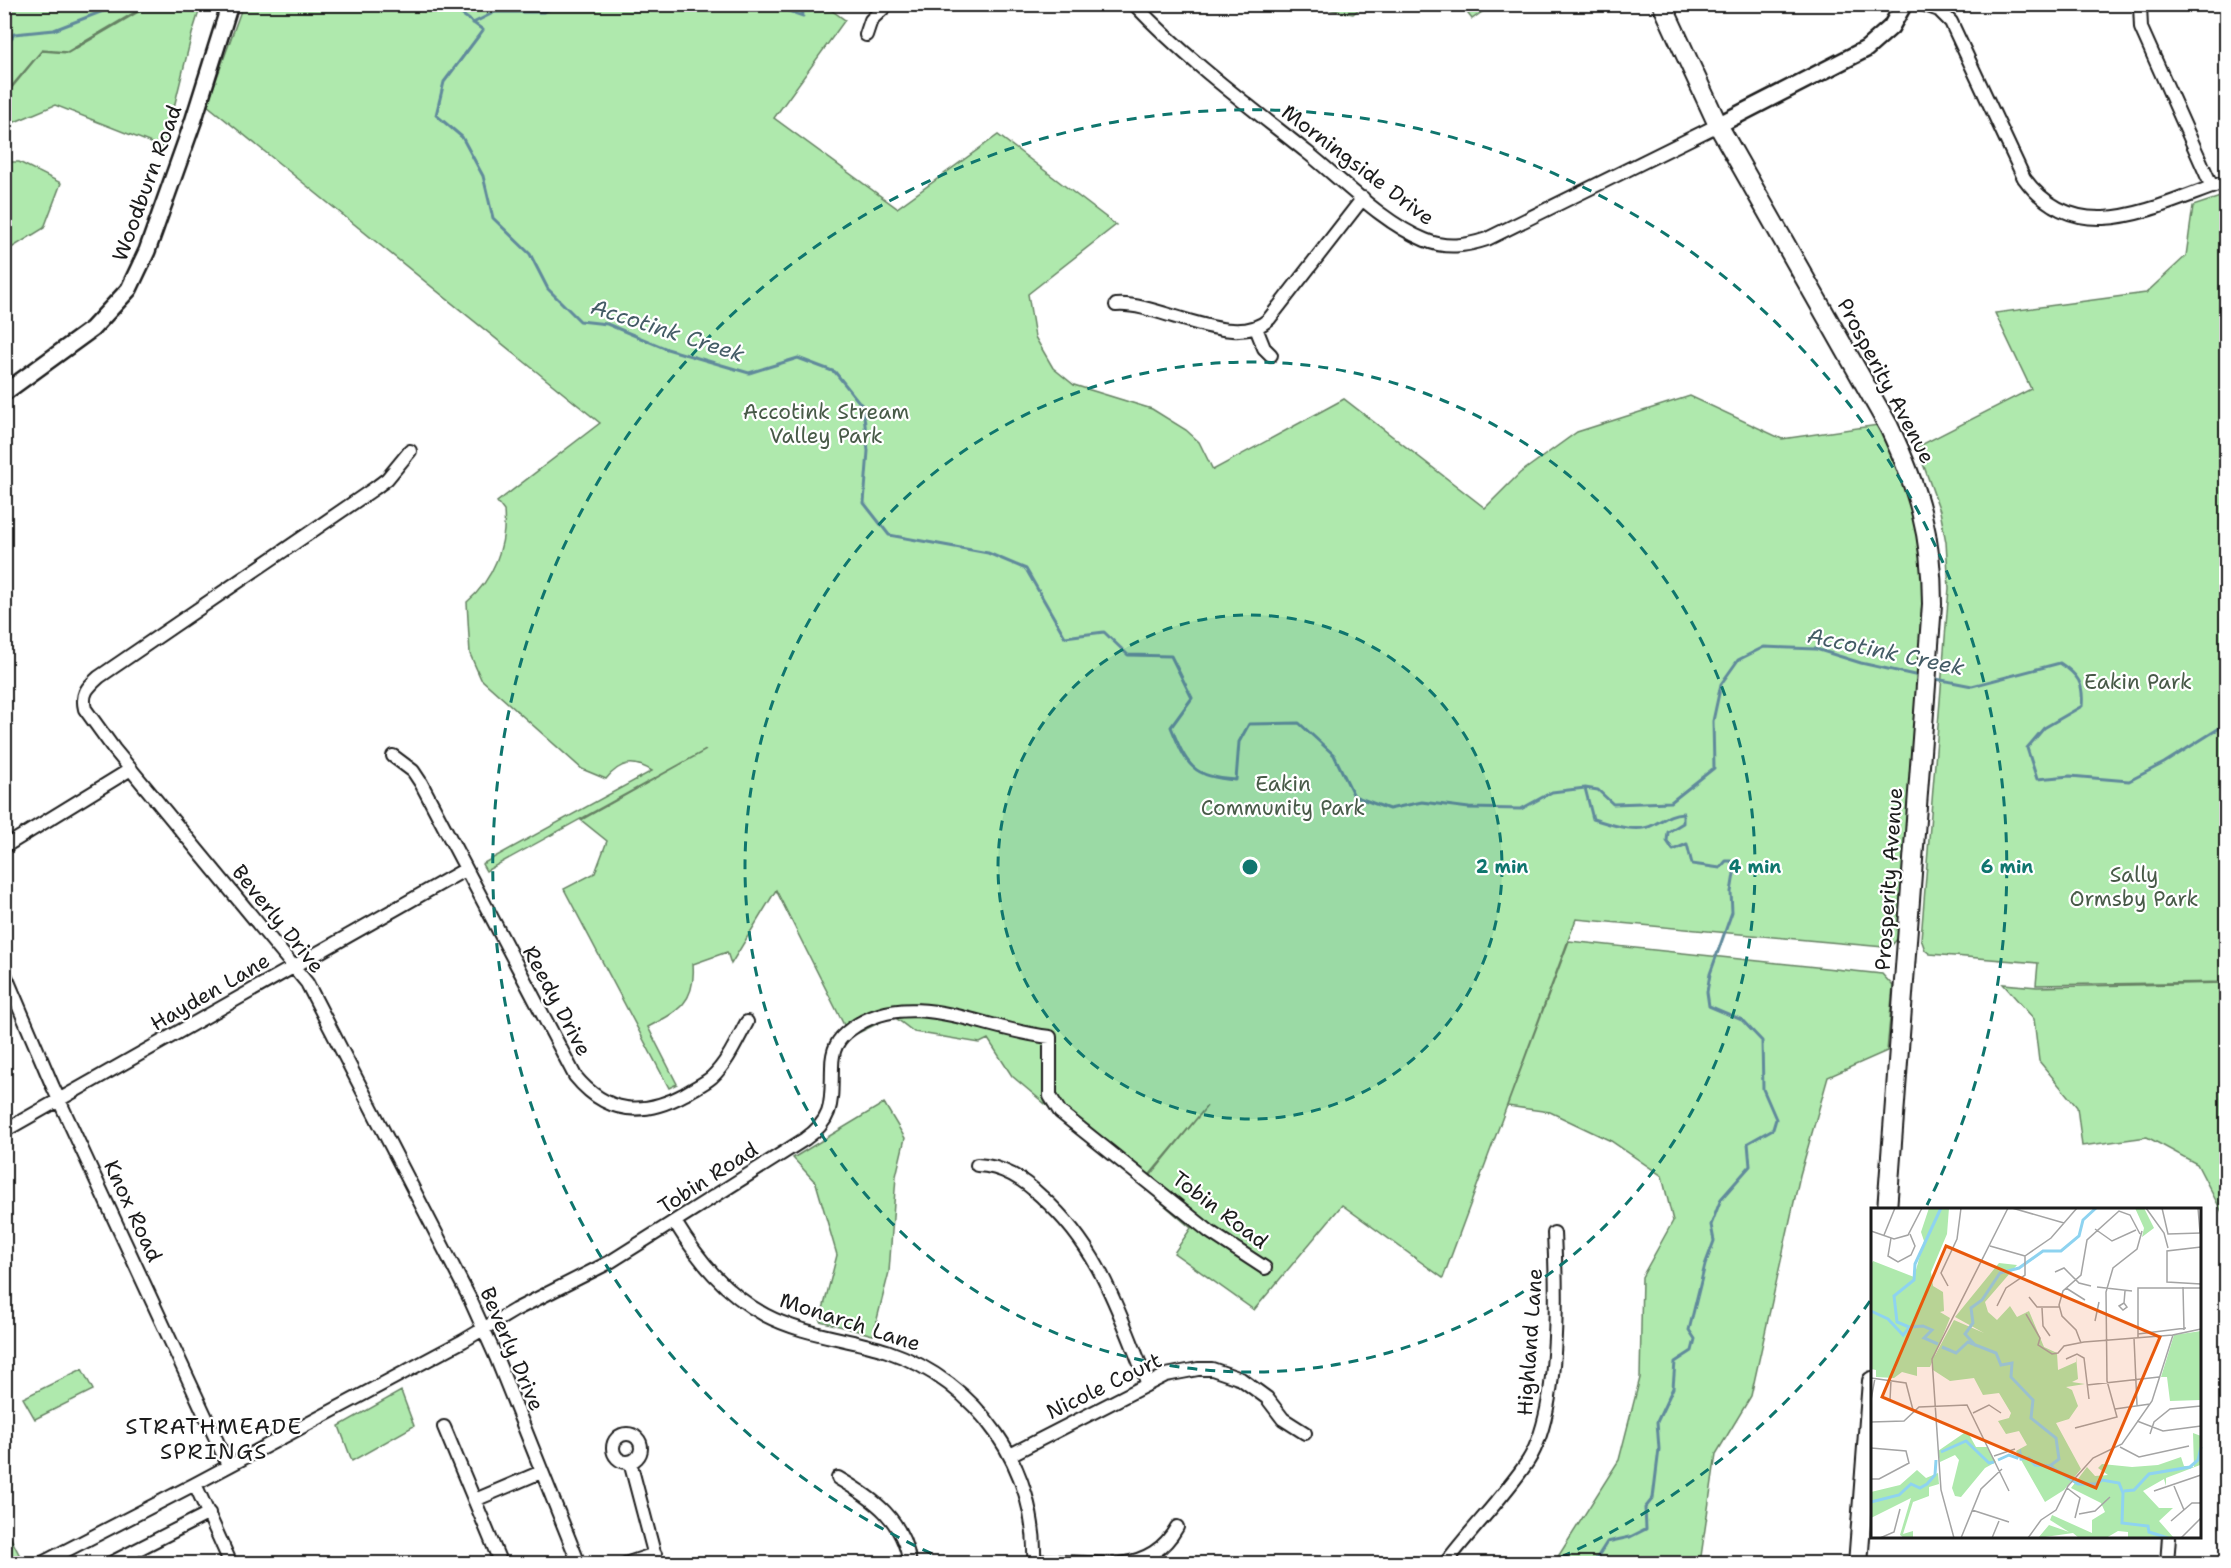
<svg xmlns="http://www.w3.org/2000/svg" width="2231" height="1568" font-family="'Shantell Sans',sans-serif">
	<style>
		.green { fill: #afe9ad; stroke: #668264; stroke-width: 1.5 }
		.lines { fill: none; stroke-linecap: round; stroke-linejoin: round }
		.stream { stroke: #608a9b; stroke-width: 3 }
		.minor-casing { stroke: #1c1c1c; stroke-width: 16 }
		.tertiary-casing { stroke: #1c1c1c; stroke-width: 20 }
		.secondary-casing { stroke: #1c1c1c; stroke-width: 22 }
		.minor { stroke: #fff; stroke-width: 12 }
		.tertiary { stroke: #fff; stroke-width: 15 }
		.secondary { stroke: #fff; stroke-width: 18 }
		.ring { fill: none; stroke: #0f766e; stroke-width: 3; stroke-dasharray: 10 8 }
		.labels { text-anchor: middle; stroke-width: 4.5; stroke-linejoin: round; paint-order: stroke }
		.street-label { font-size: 21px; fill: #1c1c1c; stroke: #fff }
		.park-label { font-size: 21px; fill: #485a48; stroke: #fff }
		.water-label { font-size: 22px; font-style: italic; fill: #445c66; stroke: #fff }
		.neighbourhood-label { font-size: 22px; letter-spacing: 1.5px; fill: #1c1c1c; stroke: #fff }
		.inset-river { fill: none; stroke: #8ed3f0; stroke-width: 3 }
		.inset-road { fill: none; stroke: #a4a4a4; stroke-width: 1.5 }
		.view { fill: #e8590c; fill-opacity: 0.15; stroke: #e8590c; stroke-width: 3 }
		.inset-edge { fill: none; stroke: #1c1c1c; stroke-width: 3 }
		.centre { fill: #0f766e; stroke: #fff; stroke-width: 3 }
		.ring-label { font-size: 18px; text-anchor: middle; font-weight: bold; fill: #0f766e; stroke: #fff; stroke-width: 4.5; stroke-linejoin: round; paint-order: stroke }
	</style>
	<rect width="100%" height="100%" fill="#fff"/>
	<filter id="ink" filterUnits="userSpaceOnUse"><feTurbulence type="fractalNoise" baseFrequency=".0167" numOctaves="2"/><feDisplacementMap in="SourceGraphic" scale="12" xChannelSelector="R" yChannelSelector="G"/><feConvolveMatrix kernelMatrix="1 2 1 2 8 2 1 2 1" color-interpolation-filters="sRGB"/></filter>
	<g filter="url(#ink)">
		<!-- green -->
		<path class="green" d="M4 5 5 4 147 5 67 52 42 50 5 94Z
			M150 5H201L192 34 164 148 55 105 5 126V96L42 51 68 53Z
			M243 5H824L845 20 774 118 897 208 998 135 1116 225 1028 294 1035 337 1053 368 1074 385 1152 409 1186 430 1199 442 1213 470 1344 399 1485 508 1520 473 1577 432 1690 396 1782 439 1878 425 1898 460 1920 528 1924 600 1899 937 1891 946 1884 947 1576 919 1443 1278 1342 1205 1254 1310 1174 1253 1191 1228 1142 1186 1207 1106 1141 1185 1012 1076 988 1039 980 1043 914 1032 893 1016 850 1037 776 890 731 964 727 952 693 964C696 1002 679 1011 648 1027L677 1084 669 1088 564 889 595 873 607 841 581 820 706 750 486 871 482 864 652 771C633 759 620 762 606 779L582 769 481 679 470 654 467 602C493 580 507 545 504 511L497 502 600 423 207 105Z
			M1306 5H1364L1353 14Z
			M1461 5H1492L1472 19Z
			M5 162H19L61 183 44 228 5 252Z
			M2226 195V982L2036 985 2038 963 1930 954 1925 950 1921 939 1949 588 1946 542 1940 511 1917 447 2031 389 1995 313 2146 293 2186 256 2193 206Z
			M1569 941 1882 974 1893 986 1887 1051 1828 1077 1800 1175 1751 1396 1716 1454 1700 1563H1554L1619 1460 1640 1378 1642 1277 1673 1221 1662 1176 1611 1141 1550 1112 1507 1106Z
			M2226 983V1220L2197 1164 2147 1137 2082 1146 2077 1107 2039 1061 2034 1019 2003 984 2037 987Z
			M884 1103 905 1138 896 1176 889 1272 873 1335 820 1321 837 1255 816 1183 793 1158Z
			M82 1369 93 1390 35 1419 23 1398Z
			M401 1391 414 1426 352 1461 339 1426Z
			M5 1527 21 1558 12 1563H5Z"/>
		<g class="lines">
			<!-- stream -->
			<path class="stream" d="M428 4 456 10 483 30 444 82 436 115 462 137 483 176 493 218 530 254 548 289 580 321 607 324 667 349 749 373 798 358 835 372 863 407 868 451 864 503 889 535 988 553 1026 569 1065 637 1104 632 1128 655 1171 656 1192 698 1171 727C1187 766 1192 777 1236 780L1239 742 1249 724 1299 723 1334 755 1354 796 1389 809 1422 802 1469 808 1521 809 1552 792 1585 788 1598 790 1613 804 1671 802 1714 768 1713 721 1721 684 1738 660 1764 647 1816 649 1861 663 1919 676
				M695 4 705 9 715 4
				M782 4 783 9 803 16 802 4
				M473 23 495 12H543L562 4
				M4 51 14 34 54 30 121 4
				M1931 678 1972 686 2060 663C2078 675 2084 683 2082 706L2044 728 2027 748 2037 779 2070 776 2129 781 2164 763 2226 724
				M1585 788 1593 819C1610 824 1636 834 1653 825 1665 819 1669 814 1683 813V823L1668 832 1667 841 1673 850 1687 844 1692 864 1720 868 1726 861H1731L1735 868 1731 892 1732 912 1710 974 1707 992 1709 1006 1742 1020 1762 1041 1763 1089 1776 1119 1773 1129 1748 1143 1750 1166 1721 1199 1711 1225 1714 1241 1705 1265 1689 1330 1695 1339 1692 1351 1675 1362 1673 1388 1657 1422 1659 1449 1653 1498 1645 1508 1646 1529 1630 1537 1607 1542 1593 1564"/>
			<!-- minor casing -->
			<g class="minor-casing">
				<path id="minor" d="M1134 4C1187 60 1248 105 1308 153 1343 181 1383 223 1425 240 1446 249 1466 246 1487 239L1718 125
					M1922 4 1939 10 1951 22 2024 178C2078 252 2157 205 2226 182
					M2140 4 2141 28 2212 187
					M866 35 871 20 888 4
					M1116 305C1158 301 1234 352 1269 319L1363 198
					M1256 328 1264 348 1271 355
					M410 451 387 479 375 488 99 677C88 687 81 693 85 709L114 749 307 983 470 1299 496 1357 579 1564
					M393 756 413 771 421 783 575 1076C606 1114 643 1117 685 1094 694 1088 704 1084 712 1077 728 1062 737 1040 747 1022
					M4 847 131 769
					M4 972 53 1087 228 1465
					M4 1131 466 869
					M977 1165C1003 1166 1023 1179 1042 1197 1102 1251 1118 1312 1148 1384
					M675 1222C699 1261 725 1293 765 1315 803 1335 847 1338 887 1351 978 1382 1038 1468 1034 1564
					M444 1427 501 1564
					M613 1448a14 14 0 1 1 28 0a14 14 0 1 1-28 0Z
					M1010 1455 1166 1375 1198 1369H1212L1241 1379 1267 1398 1283 1419 1305 1433
					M630 1462 657 1564
					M838 1478C874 1499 903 1519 910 1564
					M195 1484 231 1564
					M475 1500 541 1472
					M1034 1561 1114 1564
					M40 1564 195 1484 463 1341 515 1310 610 1262 805 1139C835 1118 831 1101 832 1067 832 1050 837 1039 851 1029 910 985 985 1031 1050 1037V1096L1060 1112 1210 1232 1265 1268
					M109 1564 209 1513
					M625 1564 655 1554
					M1121 1564C1146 1560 1164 1550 1177 1527
					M1445 1564C1471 1529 1504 1497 1528 1461 1560 1411 1557 1292 1554 1233
					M2167 1564 2169 1536"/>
			</g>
			<!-- tertiary casing -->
			<g class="tertiary-casing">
				<path id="tertiary" d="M1718 125 1866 49 1891 27 1904 4
					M4 393 92 329 129 289 147 251 193 122 230 4"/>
			</g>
			<!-- secondary casing -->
			<g class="secondary-casing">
				<path id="secondary" d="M1662 4 1718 125 1889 427C1918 488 1932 535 1932 604L1887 1210
					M1858 1564 1872 1381"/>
			</g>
			<!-- minor -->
			<use href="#minor" class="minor"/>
			<!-- tertiary -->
			<use href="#tertiary" class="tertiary"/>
			<!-- secondary -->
			<use href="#secondary" class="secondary"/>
		</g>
	</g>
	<!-- distance rings -->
	<circle cx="1250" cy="867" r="252" fill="#0f766e" fill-opacity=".12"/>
	<g class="ring">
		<circle cx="1250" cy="867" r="252"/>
		<circle cx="1250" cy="867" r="505"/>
		<path d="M1870 1301A757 757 0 0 1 1552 1561M948 1561A757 757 0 1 1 1927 1205"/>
	</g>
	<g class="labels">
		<!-- street labels -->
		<g class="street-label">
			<text transform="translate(1358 165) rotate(37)" y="7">Morningside Drive</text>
			<text transform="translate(147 183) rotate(-70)" y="7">Woodburn Road</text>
			<text transform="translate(1886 381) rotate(62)" y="7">Prosperity Avenue</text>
			<text transform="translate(1889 879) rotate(-86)" y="7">Prosperity Avenue</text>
			<text transform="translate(278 919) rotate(51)" y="7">Beverly Drive</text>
			<text transform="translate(210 992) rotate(-30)" y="7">Hayden Lane</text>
			<text transform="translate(557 1001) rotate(62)" y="7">Reedy Drive</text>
			<text transform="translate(708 1178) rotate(-33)" y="7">Tobin Road</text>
			<text transform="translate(1220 1210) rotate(37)" y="7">Tobin Road</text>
			<text transform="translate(133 1211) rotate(65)" y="7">Knox Road</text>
			<text transform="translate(850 1322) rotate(18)" y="7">Monarch Lane</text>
			<text transform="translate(1530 1342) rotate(-86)" y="7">Highland Lane</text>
			<text transform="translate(512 1349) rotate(67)" y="7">Beverly Drive</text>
			<text transform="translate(1104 1386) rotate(-26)" y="7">Nicole Court</text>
		</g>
		<!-- park labels -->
		<g class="park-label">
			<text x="826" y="419">Accotink Stream<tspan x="826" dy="24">Valley Park</tspan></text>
			<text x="2138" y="689">Eakin Park</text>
			<text x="1283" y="791">Eakin<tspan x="1283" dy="24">Community Park</tspan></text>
			<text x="2134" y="882">Sally<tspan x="2134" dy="24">Ormsby Park</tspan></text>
		</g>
		<!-- water labels -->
		<g class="water-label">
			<text transform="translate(668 330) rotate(18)" y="8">Accotink Creek</text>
			<text transform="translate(1886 651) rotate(12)" y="8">Accotink Creek</text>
		</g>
		<!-- neighbourhood labels -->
		<g class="neighbourhood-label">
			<text x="214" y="1434">STRATHMEADE<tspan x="214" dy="25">SPRINGS</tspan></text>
		</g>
	</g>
	<!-- overview -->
	<g transform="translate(1871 1208)">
		<rect width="330" height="330" fill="#fff"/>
		<path d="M58 0H78L76 26 60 64 62 78 72 84 73 103 69 104 79 110 59 159H46V168L31 164 23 170 5 169V162L0 161V57L2 53 43 69 53 33 50 24ZM264 0H273L283 20 271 29 273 20ZM128 55 146 57 114 94 117 104 126 112 139 98 146 109 158 103 173 139 186 145 187 162 205 154V148L207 171 201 174 214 176 195 179 201 182 207 198 198 211 185 215 210 261 193 282 174 294 145 243 156 237 148 223 135 226 127 213 138 210 140 205 128 185 112 187 103 170 79 173 62 162V151L83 112 113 125 84 109ZM330 123V192L299 193 296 169H290L303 127ZM96 223 105 239H116L125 254 114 260 90 289 84 288 81 280 88 252 84 247 69 254 67 243ZM322 225 330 228 329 257 295 270V278L293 271 272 283 288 300H302L288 313 303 330H257V324L247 323 235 330H208L202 325 167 330 178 317 198 324 179 312 181 307 221 325V312L234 304 230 295 200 280 216 259 224 268 237 267 227 260 231 256 261 259 287 257 310 249 313 258 323 259ZM46 262 55 270 67 265 68 276 58 279V288L42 294 32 326 42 323V330H33L29 327 40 290 0 310V284L29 277Z" fill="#afe9ad"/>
		<path class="inset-river" d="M0 103 17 111 32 127 39 119 52 118 61 122 53 130 67 136M38 119 26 114 23 88 43 72 44 56 70 0M105 138 94 126 102 115 100 100 111 92 129 65 148 60 172 43H190L208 28 212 12 225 0M71 139 85 145 97 134 125 145 130 157 141 155 140 169 162 192 160 210 185 230 188 251 180 257 182 260 207 276H225L231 272 248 275 252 285 251 315 277 318 278 324 297 330M70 244 95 233 118 255 123 254M127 252 138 247 146 250 149 245 150 251 158 250 164 257 179 258M253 283 263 282 278 266 319 259 327 252 330 239M0 294 28 287 40 276 49 280 56 276 64 267 65 252"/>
		<path class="inset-road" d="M141 0 193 15M275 0 293 25 297 40M291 0 297 26 330 25M327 0 329 25M224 21 241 33 265 22M0 23 23 31 37 27 51 0M13 27 24 0M20 30 17 48 27 54 40 47 44 38 39 26M119 38 154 48M330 39 296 43V74L330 76M154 48 180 30 206 0M184 64 193 60 208 75 220 78M77 78 70 65 86 31 90 0M226 79 261 83M312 79 313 122M195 80 214 92M158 89 166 99H188M253 95 256 99 252 102 248 98 253 95 254 83M126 98 135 80 154 67V48M171 100 172 118 179 128M155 106 169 130 167 137 181 146 187 145 193 138 213 134 302 127M224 113 228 94M267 126 315 120M267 129V80H330M263 130 266 197M210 135 205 122 191 108 188 97 192 83 210 67 216 32 248 3 259 7 269 26M195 151 206 146 213 150 218 191M0 170 35 175 42 202M216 177 288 169M0 192 4 170M19 192 20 172M244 201 279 196M102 205 118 197 130 205M266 213 292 223 330 218M0 214 33 213 48 199 96 197 138 283M204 220 246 209 236 173 235 84 242 60 266 41 271 23M279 226 283 214 299 201 330 198M249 239 268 249 318 238M0 240 35 243 38 255 8 271H0M123 248 144 241M303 278 313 302M196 280 209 290 204 310M283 283 330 267M101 302 138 314M208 306 224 303 239 289M300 313 321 295H330M9 330 23 324 29 301M83 330 70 282 61 151 137 0M90 330 110 281 131 261M121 330 128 313M157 330 170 312 185 302 197 278 222 250 251 236 281 193 302 127 330 121M310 330 330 310"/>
		<path class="view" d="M75 38 289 129 225 280 11 189Z"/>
		<rect width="330" height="330" class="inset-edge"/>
	</g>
	<circle cx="1250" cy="867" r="9" class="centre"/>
	<g class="ring-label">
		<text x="1502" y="873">2 min</text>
		<text x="1755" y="873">4 min</text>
		<text x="2007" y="873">6 min</text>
	</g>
	<!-- margin -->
	<rect width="2231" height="1568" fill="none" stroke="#fff" stroke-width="24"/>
	<rect x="12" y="12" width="2207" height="1544" fill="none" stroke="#1c1c1c" stroke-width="2" filter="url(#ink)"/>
</svg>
